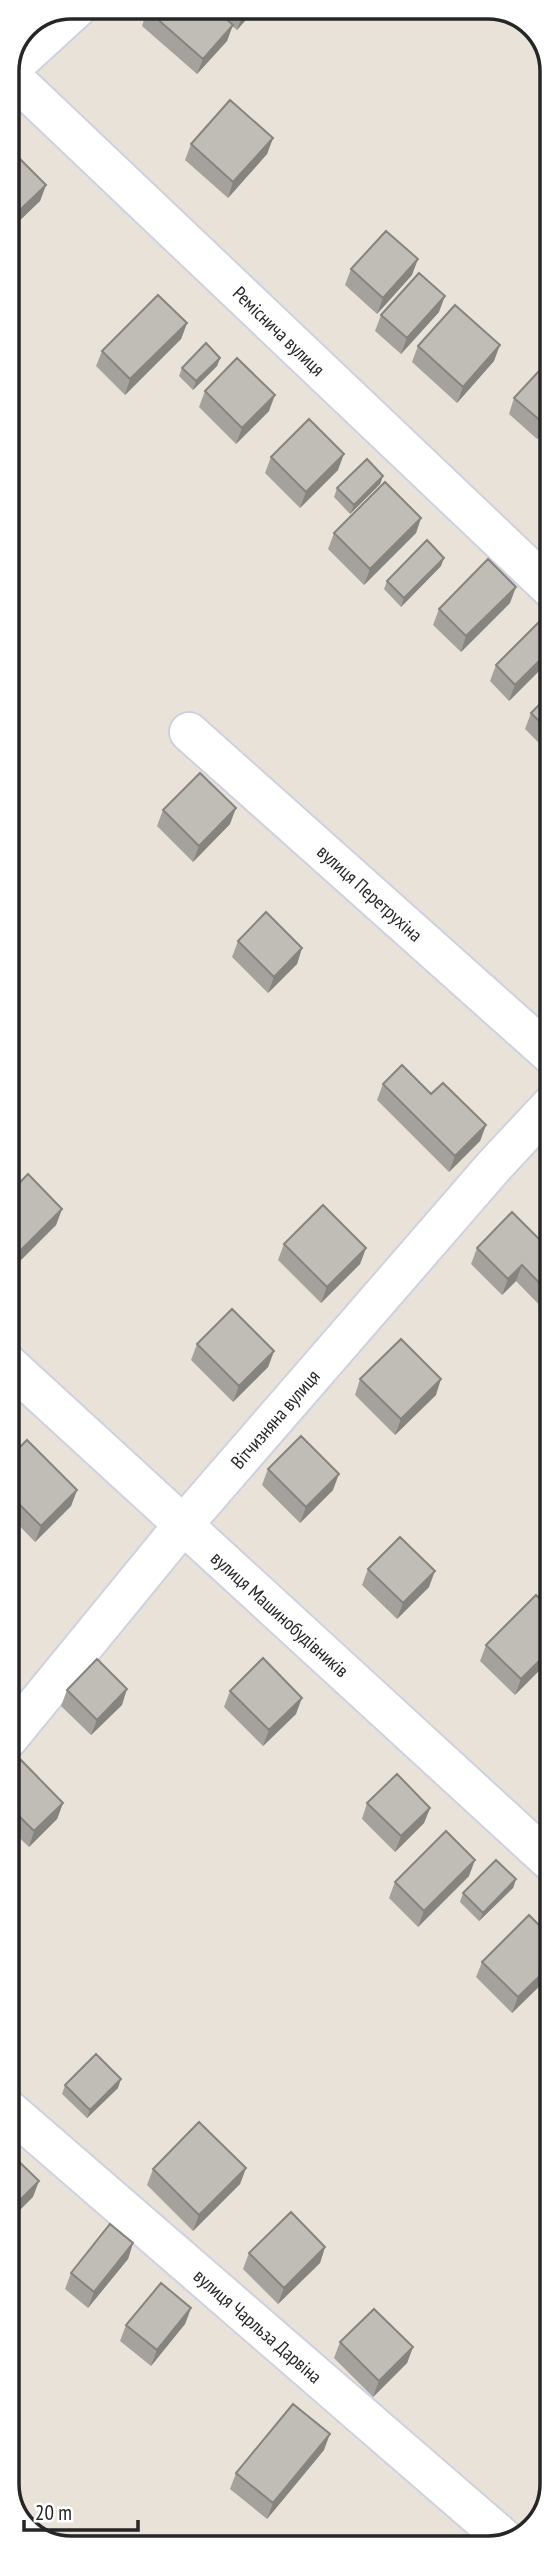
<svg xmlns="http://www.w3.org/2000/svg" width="559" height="2555" font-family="'PT Sans Narrow',sans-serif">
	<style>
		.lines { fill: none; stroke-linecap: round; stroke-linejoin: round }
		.street-casing { stroke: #cfd1de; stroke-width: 42 }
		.street { stroke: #fff; stroke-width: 38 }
		.wall { fill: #a5a29d }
		.shaded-wall { fill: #86847f }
		.building { fill: #c0bcb6; stroke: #86847f; stroke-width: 2 }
		.labels { text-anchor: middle; stroke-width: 5; stroke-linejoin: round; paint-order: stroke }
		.street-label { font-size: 19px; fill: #262626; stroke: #fff }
		.rim { fill: none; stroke: #262626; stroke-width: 3.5 }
	</style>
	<rect width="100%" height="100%" fill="#e8e2d9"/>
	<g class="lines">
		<!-- street casing -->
		<g class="street-casing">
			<path id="street" d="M7 72 551 589
				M7 72 78 7
				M189 732 551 1055
				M8 1364 552 1863
				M8 1739 183 1525 495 1165 551 1105
				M8 2109 508 2542"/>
		</g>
		<!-- street -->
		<use href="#street" class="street"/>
	</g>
	<!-- wall -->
	<path class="wall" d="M150 7H257L237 30 232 26 227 41 197 74 142 26 147 10Z
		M494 8H496L509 14 505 18Z
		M273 138 267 154 228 198 185 160 191 144Z
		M7 158 46 185 40 201 14 226 7 219Z
		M351 269 412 275 377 314 345 285Z
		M439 312 401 354 375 331 381 315Z
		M187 323 181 339 125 395 96 366 102 351Z
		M418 346 494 361 457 403 412 362Z
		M220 358 217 366 193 390 179 376 182 368Z
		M205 391 269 411 236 444 199 407Z
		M514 398 551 424 537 439 509 414Z
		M271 457 338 470 300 508 265 473Z
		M383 476 380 484 350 514 334 497 337 488Z
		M421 518 416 533 364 585 328 549 334 533Z
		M441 566 401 607 384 589 387 581Z
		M510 603 461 652 433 625 439 609Z
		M551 634V659L509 701 490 681 496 665Z
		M551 693V755L525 729 531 713Z
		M163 810 230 824 193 862 157 826Z
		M238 941 302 948 297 964 268 993 232 957Z
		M383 1084 431 1094 486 1125 480 1141 449 1172 377 1100Z
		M551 1150V1162L548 1159Z
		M8 1195 62 1209 56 1225 8 1273Z
		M284 1244 366 1248 360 1264 321 1303 278 1260Z
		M477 1248 551 1251V1317L516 1281 502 1295 471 1264Z
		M197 1344 274 1351 268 1367 233 1402 191 1360Z
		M360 1379 436 1395 395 1435 355 1395Z
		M8 1459 77 1490 71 1506 35 1542 8 1514Z
		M268 1469 333 1490 300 1523 262 1485Z
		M368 1569 429 1587 397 1619 362 1585Z
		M552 1611 515 1695 480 1661 486 1645Z
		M67 1690 122 1705 91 1735 61 1706Z
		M230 1691 296 1714 263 1746 224 1707Z
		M8 1773 63 1803 57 1819 29 1847 8 1827Z
		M367 1803 430 1808 424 1823 395 1852 362 1819Z
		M469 1876 418 1927 389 1898 395 1882Z
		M516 1879 513 1888 479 1921 460 1902 463 1893Z
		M552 1938V1974L512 2013 476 1977 482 1962Z
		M65 2085 118 2088 87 2118 62 2094Z
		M246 2168 240 2184 193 2231 147 2185 153 2169Z
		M133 2243 128 2259 88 2308 65 2289 71 2273Z
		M325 2247 320 2263 278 2304 243 2269 249 2253Z
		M191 2308 185 2324 151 2366 120 2341 126 2325Z
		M340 2342 413 2347 407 2363 373 2397 334 2358Z
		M324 2450 267 2519 230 2489 236 2473Z"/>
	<!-- shaded-wall -->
	<path class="shaded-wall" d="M249 7H257L237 30 243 14Z
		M233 25 227 41 197 74 203 59Z
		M273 138 267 154 228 198 233 182Z
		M46 185 40 201 14 226 20 210Z
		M418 259 412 275 377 314 383 298Z
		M445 296 439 312 401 354 407 338Z
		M187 323 181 339 125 395 130 379Z
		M500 345 494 361 457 403 463 387Z
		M220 358 217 366 193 390 196 381Z
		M275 395 269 411 236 444 242 428Z
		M551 415V424L537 439 543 423Z
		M344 454 338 470 300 508 306 492Z
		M383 476 380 484 350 514 354 505Z
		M421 518 416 533 364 585 370 569Z
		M444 558 441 566 401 607 404 598Z
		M516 587 510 603 461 652 466 636Z
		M551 649V659L509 701 515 685Z
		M236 808 230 824 193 862 199 846Z
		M302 948 297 964 268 993 274 977Z
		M486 1125 480 1141 449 1172 455 1156Z
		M62 1209 56 1225 8 1273 13 1258Z
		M366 1248 360 1264 321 1303 327 1287Z
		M522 1265 516 1281 502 1295 508 1279Z
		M274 1351 268 1367 233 1402 239 1386Z
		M441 1379 436 1395 395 1435 401 1419Z
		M339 1474 333 1490 300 1523 306 1507Z
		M77 1490 71 1506 35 1542 41 1526Z
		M435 1571 429 1587 397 1619 403 1603Z
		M552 1648V1658L515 1695 521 1679Z
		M127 1689 122 1705 91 1735 97 1720Z
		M302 1698 296 1714 263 1746 269 1730Z
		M63 1803 57 1819 29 1847 34 1831Z
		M430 1808 424 1823 395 1852 401 1836Z
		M475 1860 469 1876 418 1927 424 1911Z
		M516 1879 513 1888 479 1921 483 1913Z
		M552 1964V1974L512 2013 518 1997Z
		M121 2079 118 2088 87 2118 90 2110Z
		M246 2168 240 2184 193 2231 199 2215Z
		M39 2181 33 2197 8 2222V2212Z
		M133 2243 128 2259 88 2308 94 2292Z
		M325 2247 320 2263 278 2304 284 2288Z
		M191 2308 185 2324 151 2366 157 2350Z
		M413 2347 407 2363 373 2397 379 2381Z
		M330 2434 324 2450 267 2519 273 2503Z"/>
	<!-- building -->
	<path class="building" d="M150 7H213L233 25 203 59 147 10Z
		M235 7H249L243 14Z
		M230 100 273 138 233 182 191 144Z
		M13 152 46 185 20 210 7 197V158Z
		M386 231 418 259 383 298 351 269Z
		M419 273 445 296 407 338 381 315Z
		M158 295 187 323 130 379 102 351Z
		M455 305 500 345 463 387 418 346Z
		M206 343 220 358 196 381 182 368Z
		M237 358 275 395 242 428 205 391Z
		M551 358V415L543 423 514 398Z
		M309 419 344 454 306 492 271 457Z
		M367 459 383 476 354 505 337 488Z
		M385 482 421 518 370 569 334 533Z
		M427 540 444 558 404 598 387 581Z
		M488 559 516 587 466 636 439 609Z
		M539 622 551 634V649L515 685 496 665Z
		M551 693V733L531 713Z
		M200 773 236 808 199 846 163 810Z
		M266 912 302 948 274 977 238 941Z
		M402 1065 431 1094 443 1083 486 1125 455 1156 383 1084Z
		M28 1174 62 1209 13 1258 8 1253V1195Z
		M323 1205 366 1248 327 1287 284 1244Z
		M512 1212 551 1251V1295L522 1265 508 1279 477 1248Z
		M232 1309 274 1351 239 1386 197 1344Z
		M401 1339 441 1379 401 1419 360 1379Z
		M301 1436 339 1474 306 1507 268 1469Z
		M27 1440 77 1490 41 1526 8 1493V1459Z
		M400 1537 435 1571 403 1603 368 1569Z
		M536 1595 552 1611V1648L521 1679 486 1645Z
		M263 1658 302 1698 269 1730 230 1691Z
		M97 1659 127 1689 97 1720 67 1690Z
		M21 1760 63 1803 34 1831 8 1805V1773Z
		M397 1774 430 1808 401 1836 367 1803Z
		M446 1831 475 1860 424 1911 395 1882Z
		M496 1860 516 1879 483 1913 463 1893Z
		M529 1915 552 1938V1964L518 1997 482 1962Z
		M96 2054 121 2079 90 2110 65 2085Z
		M199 2122 246 2168 199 2215 153 2169Z
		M8 2151 39 2181 8 2212Z
		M291 2212 325 2247 284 2288 249 2253Z
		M110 2224 133 2243 94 2292 71 2273Z
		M161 2283 191 2308 157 2350 126 2325Z
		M374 2309 413 2347 379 2381 340 2342Z
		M293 2404 330 2434 273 2503 236 2473Z
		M454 2540 463 2547H449Z"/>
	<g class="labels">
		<!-- street labels -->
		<g class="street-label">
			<text transform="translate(279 331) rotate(44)" y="7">Реміснича вулиця</text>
			<text transform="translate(370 893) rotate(42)" y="7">вулиця Перетрухіна</text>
			<text transform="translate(275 1419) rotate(-49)" y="7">Вітчизняна вулиця</text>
			<text transform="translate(280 1614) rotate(42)" y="7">вулиця Машинобудівників</text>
			<text transform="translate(258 2326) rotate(41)" y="7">вулиця Чарльза Дарвіна</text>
		</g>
	</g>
	<!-- crop -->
	<path d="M0 0H559V2555H0ZM71 19H488A52 52 0 0 1 540 71V2484A52 52 0 0 1 488 2536H71A52 52 0 0 1 19 2484V71A52 52 0 0 1 71 19Z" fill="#fff" fill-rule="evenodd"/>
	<path class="rim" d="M71 19H488A52 52 0 0 1 540 71V2484A52 52 0 0 1 488 2536H71A52 52 0 0 1 19 2484V71A52 52 0 0 1 71 19Z"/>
	<!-- scale -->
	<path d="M24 2520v10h114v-10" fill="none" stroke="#262626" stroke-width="3.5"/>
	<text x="35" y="2520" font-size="21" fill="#262626" stroke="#ffffff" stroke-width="5" paint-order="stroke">20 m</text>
</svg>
